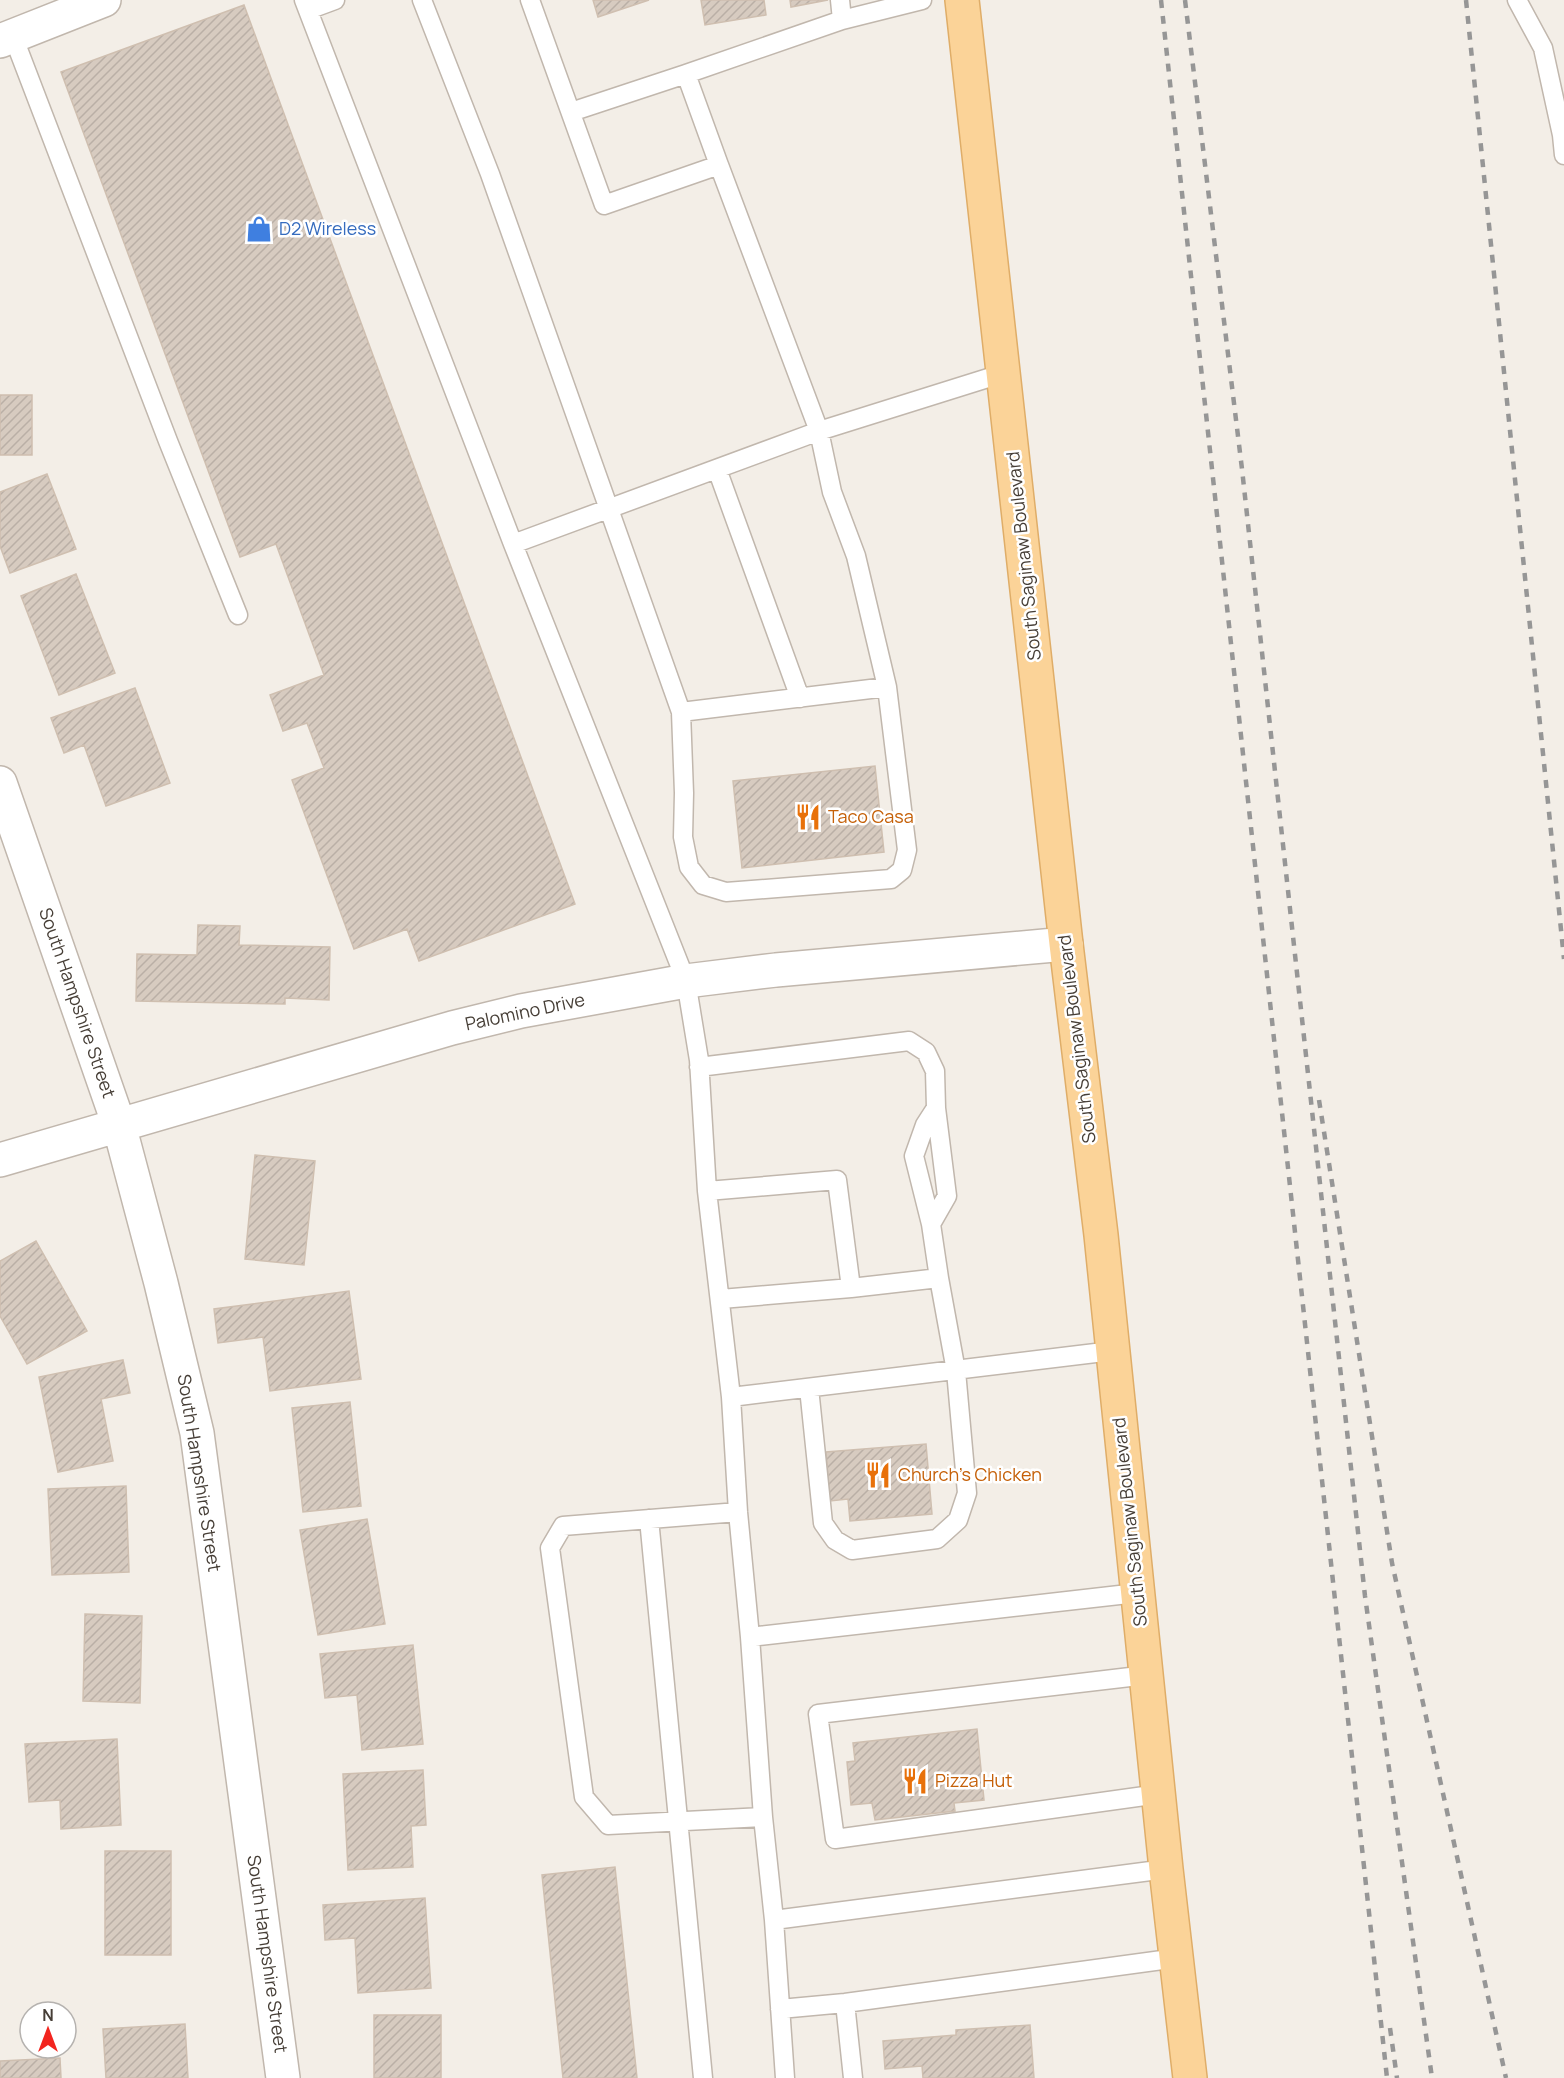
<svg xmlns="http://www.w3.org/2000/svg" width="1564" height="2078" font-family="Manrope,sans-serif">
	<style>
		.building { fill: url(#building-hatch); stroke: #cfbfb0; stroke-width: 1.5 }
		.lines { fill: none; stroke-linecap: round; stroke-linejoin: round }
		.service-casing { stroke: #c1b7ad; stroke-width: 21 }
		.minor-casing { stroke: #c1b7ad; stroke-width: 36 }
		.primary-casing { stroke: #dfad68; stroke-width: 36 }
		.service { stroke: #fff; stroke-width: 18 }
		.minor { stroke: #fff; stroke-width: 33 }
		.primary { stroke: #fbd398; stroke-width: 33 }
		.rail { stroke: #969696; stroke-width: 4.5; stroke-dasharray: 8 8; stroke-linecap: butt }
		.labels { text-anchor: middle; stroke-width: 5; stroke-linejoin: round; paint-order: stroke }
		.shop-label { font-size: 18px; fill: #366cbe; stroke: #fff; text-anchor: start }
		.street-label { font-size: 18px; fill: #463e36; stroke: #fff }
		.food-label { font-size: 18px; fill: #c56008; stroke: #fff; text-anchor: start }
	</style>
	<defs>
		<pattern id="building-hatch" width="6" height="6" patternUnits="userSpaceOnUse" patternTransform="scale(1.5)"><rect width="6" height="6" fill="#d7cbc0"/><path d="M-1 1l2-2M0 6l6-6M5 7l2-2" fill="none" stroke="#baafa6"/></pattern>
	</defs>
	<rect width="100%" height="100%" fill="#f3eee7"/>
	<!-- building -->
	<path class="building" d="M593 0H649L598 17Z
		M701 0H764L766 15 705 25Z
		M790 0H828L791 7Z
		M244 5 575 904 419 961 407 929 354 949 292 780 324 768 307 723 283 731 270 695 324 675 276 544 240 557 61 72Z
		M0 395H32V455H0Z
		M47 474 76 549 10 573 0 546V492Z
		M76 574 115 673 59 695 21 596Z
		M135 688 170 783 106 806 84 745 64 753 51 718Z
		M875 766 884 852 742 868 733 781Z
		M198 925 240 926 239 945 330 947 329 1000 285 998V1004L136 1001 137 954 197 955Z
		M255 1155 315 1161 304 1265 245 1259Z
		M36 1241 87 1331 27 1364 0 1316V1261Z
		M349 1291 361 1379 270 1391 263 1337 218 1343 214 1309Z
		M123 1360 130 1393 101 1399 113 1461 58 1472 39 1377Z
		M350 1402 361 1506 303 1512 292 1408Z
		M926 1444 932 1514 850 1521 848 1499 830 1501 826 1452Z
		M126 1486 129 1572 52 1575 48 1489Z
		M367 1519 385 1624 318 1635 300 1530Z
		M85 1614 142 1616 140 1703 83 1701Z
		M413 1645 423 1744 362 1750 357 1695 325 1698 320 1654Z
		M977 1729 984 1800 954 1803 955 1811 875 1820 872 1803 851 1805 847 1762 855 1761 853 1743Z
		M117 1739 121 1825 61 1829 60 1800 29 1802 25 1744Z
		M423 1770 426 1825 411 1826 413 1867 348 1870 343 1774Z
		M105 1851H171V1955H105Z
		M615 1867 637 2078H563L542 1875Z
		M425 1898 431 1988 358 1993 355 1938 325 1940 323 1905Z
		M374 2015H441V2078H374Z
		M185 2024 188 2078H106L103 2029Z
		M1030 2025 1034 2078H923L922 2066 885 2069 883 2041 956 2035V2030Z
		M60 2058 61 2078H0V2061Z"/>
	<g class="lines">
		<!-- service casing -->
		<g class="service-casing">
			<path id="service" d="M304 0 513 544 686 981 699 1060 707 1191 731 1397 738 1512 750 1637 763 1817 608 1825 584 1797 550 1548 563 1526 738 1512
				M422 0 490 174 681 712 684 793 683 837 689 867 703 885 726 892 891 879 902 870 907 850 887 687 856 556 832 492 819 431 719 165 604 205 530 0
				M840 0 842 20
				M1517 0 1543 48 1562 135 1564 155
				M308 10 335 0
				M13 36 168 441 238 615
				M686 74 842 20 922 0
				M571 112 686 74 719 165
				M717 469 800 698
				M513 544 819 431 1004 373
				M681 712 887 687
				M699 1067 909 1041 926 1052 935 1071 936 1108 925 1125 914 1156 931 1224 939 1278
				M707 1191 837 1180 851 1288 721 1299
				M931 1224 947 1196 936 1108
				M809 1388 823 1523 835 1540 852 1550 937 1539 958 1520 967 1493 956 1371 939 1278 851 1288
				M731 1397 1112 1351
				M649 1519 703 2078
				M750 1637 1137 1593
				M1147 1675 818 1714 835 1839 1159 1794
				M763 1817 774 1920 785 2078
				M774 1920 1166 1869
				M845 2003 853 2078
				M780 2009 845 2003 1177 1958"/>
		</g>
		<!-- minor casing -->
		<g class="minor-casing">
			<path id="minor" d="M0 41 104 0
				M0 783 119 1125 161 1283 197 1433 283 2078
				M0 1160 452 1028 521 1011 686 981 776 970 1066 944"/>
		</g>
		<!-- primary casing -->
		<g class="primary-casing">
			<path id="primary" d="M962 0 1066 944 1101 1235 1166 1869 1190 2078"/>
		</g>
		<!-- service -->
		<use href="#service" class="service"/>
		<!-- minor -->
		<use href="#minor" class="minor"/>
		<!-- primary -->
		<use href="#primary" class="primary"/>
		<!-- rail -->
		<path class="rail" d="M1161 0 1387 2078
			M1185 0 1242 469 1365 1596 1432 2078
			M1466 0 1564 959
			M1319 1100 1392 1563 1506 2078
			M1390 2028 1397 2078"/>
	</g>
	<!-- icons -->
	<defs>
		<g id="shop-bare" transform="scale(2.07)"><path d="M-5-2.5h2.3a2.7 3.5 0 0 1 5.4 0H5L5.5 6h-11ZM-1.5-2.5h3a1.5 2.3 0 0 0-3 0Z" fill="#3f7fe0" stroke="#fff" stroke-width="2.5" paint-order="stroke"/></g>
		<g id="restaurant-bare" transform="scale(2.07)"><path d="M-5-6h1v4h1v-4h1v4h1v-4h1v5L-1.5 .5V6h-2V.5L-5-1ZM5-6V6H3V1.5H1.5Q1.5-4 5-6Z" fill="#e8710a" stroke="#fff" stroke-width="2.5" paint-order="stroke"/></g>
	</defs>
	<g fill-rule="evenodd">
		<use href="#shop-bare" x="259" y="229"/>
		<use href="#restaurant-bare" x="808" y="817"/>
		<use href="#restaurant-bare" x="878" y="1475"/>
		<use href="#restaurant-bare" x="915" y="1781"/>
	</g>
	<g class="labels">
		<!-- shop labels -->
		<g class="shop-label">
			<text x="279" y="235">D2 Wireless</text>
		</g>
		<!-- street labels -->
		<g class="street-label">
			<text transform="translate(1024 556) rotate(-96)" y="6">South Saginaw Boulevard</text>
			<text transform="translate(77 1003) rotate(71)" y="6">South Hampshire Street</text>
			<text transform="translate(525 1012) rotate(-12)" y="6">Palomino Drive</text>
			<text transform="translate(1077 1039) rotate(-97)" y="6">South Saginaw Boulevard</text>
			<text transform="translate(199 1473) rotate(81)" y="6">South Hampshire Street</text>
			<text transform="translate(1130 1522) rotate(-96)" y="6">South Saginaw Boulevard</text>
			<text transform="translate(267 1954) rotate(82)" y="6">South Hampshire Street</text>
		</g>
		<!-- food labels -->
		<g class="food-label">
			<text x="828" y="823">Taco Casa</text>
			<text x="898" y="1481">Church's Chicken</text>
			<text x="935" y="1787">Pizza Hut</text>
		</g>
	</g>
	<!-- north arrow -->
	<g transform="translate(48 2030)"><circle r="28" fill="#ffffff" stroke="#b5b2af" stroke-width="1.5"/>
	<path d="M0-4.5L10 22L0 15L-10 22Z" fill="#f2251f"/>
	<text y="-9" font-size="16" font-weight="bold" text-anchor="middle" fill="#463e36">N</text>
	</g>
</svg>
